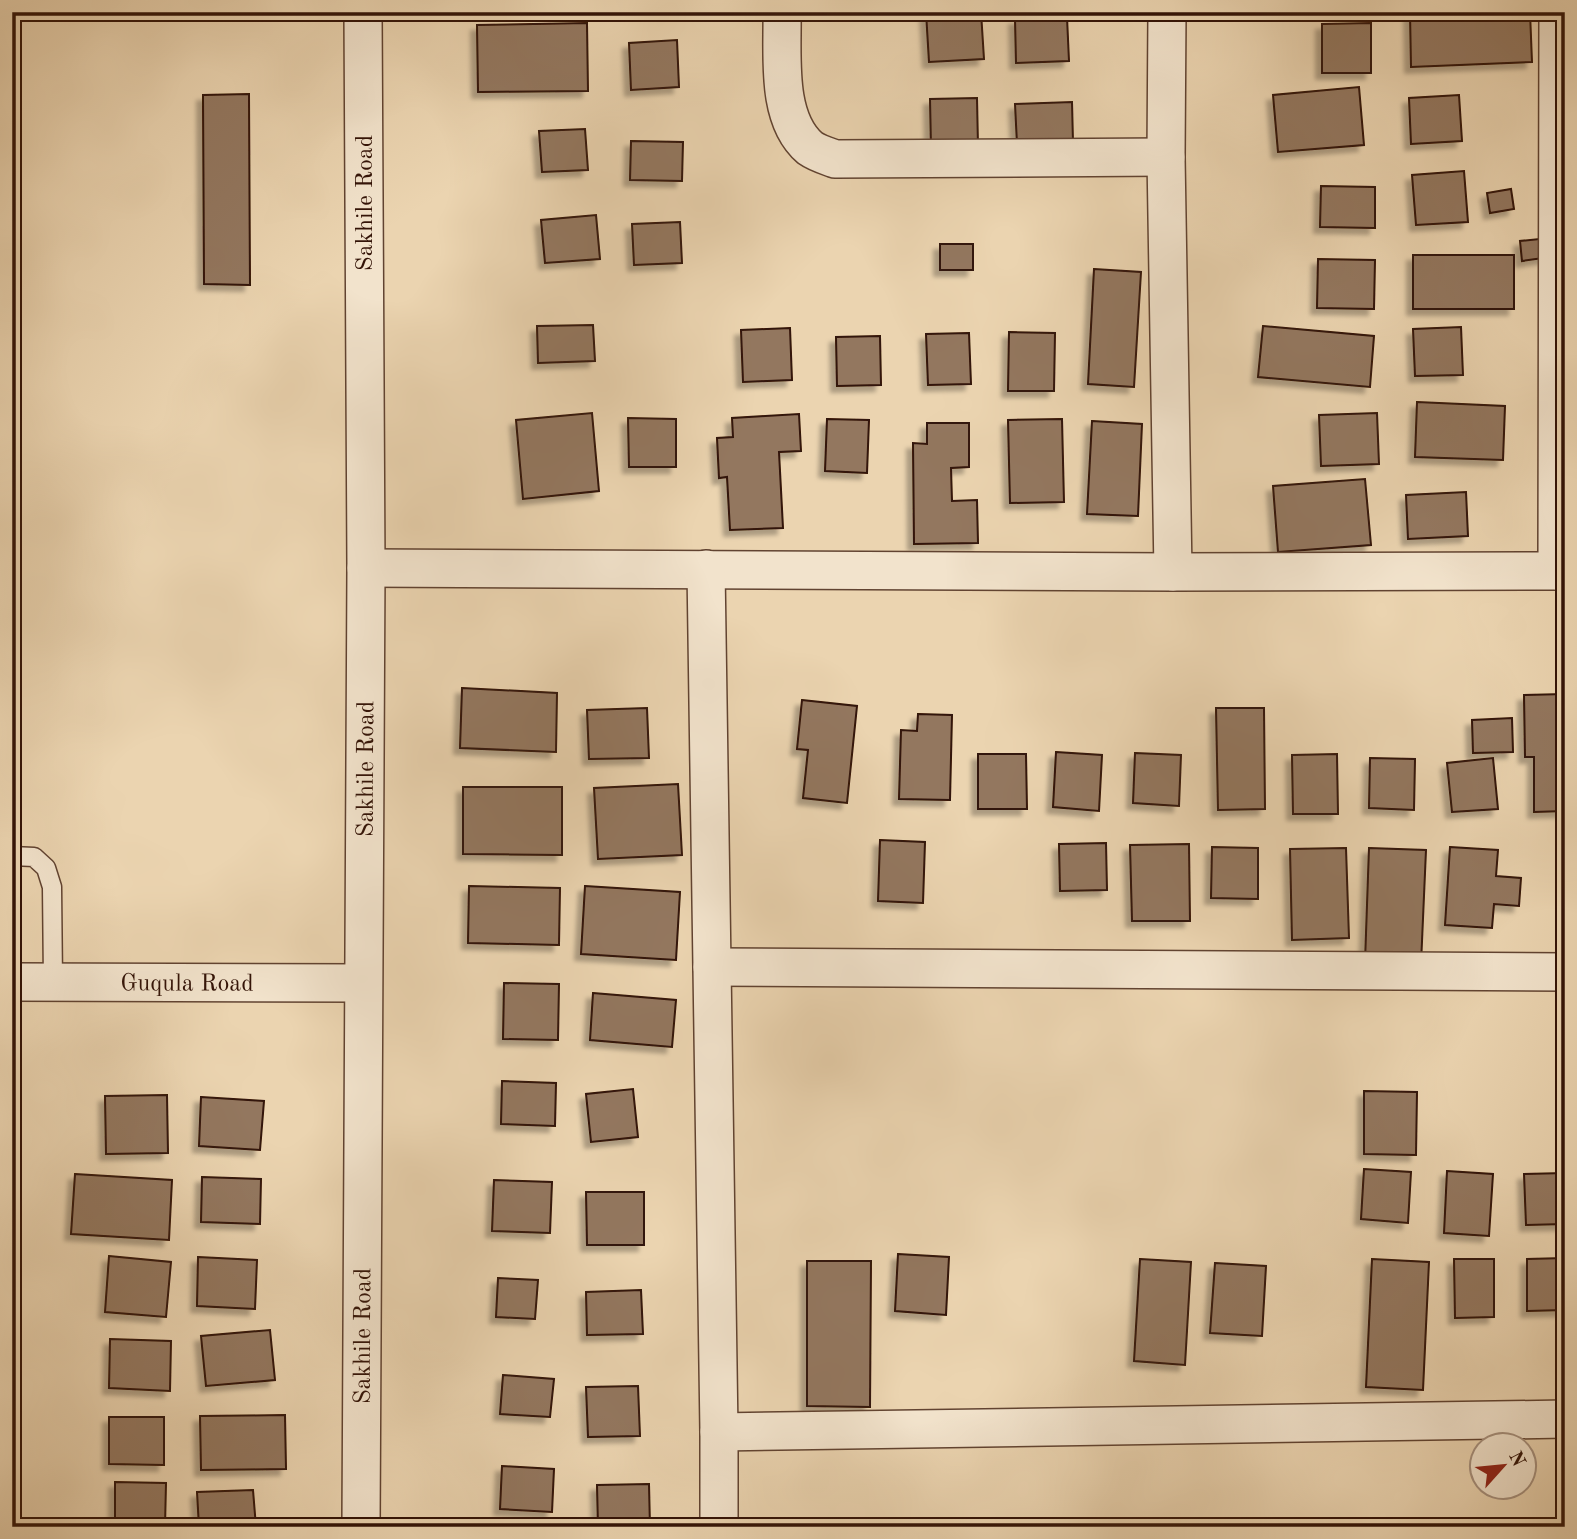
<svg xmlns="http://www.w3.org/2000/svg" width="1577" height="1539" font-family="'Old Standard TT',serif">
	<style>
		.building { fill: #93775f; stroke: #331307; stroke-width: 2; filter: url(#shadow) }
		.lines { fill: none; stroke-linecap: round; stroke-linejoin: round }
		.lane-casing { stroke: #614331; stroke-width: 21 }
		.street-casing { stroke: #614331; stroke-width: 40 }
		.lane { stroke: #f2e3cc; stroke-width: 18 }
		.street { stroke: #f2e3cc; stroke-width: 37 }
		.labels { text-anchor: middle; stroke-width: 6; stroke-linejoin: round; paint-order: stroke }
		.street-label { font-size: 24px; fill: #331307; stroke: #f2e3cc }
	</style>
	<defs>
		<filter id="shadow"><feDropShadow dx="-6" dy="6" stdDeviation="2" flood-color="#0004"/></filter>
	</defs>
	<rect width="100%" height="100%" fill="#ebd4b0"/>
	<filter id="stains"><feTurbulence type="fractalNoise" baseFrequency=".00286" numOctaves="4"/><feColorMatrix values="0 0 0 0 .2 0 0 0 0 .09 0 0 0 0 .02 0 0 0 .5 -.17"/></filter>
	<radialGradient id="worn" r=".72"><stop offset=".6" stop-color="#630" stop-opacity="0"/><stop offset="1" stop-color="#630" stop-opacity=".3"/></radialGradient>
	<!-- building -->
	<path class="building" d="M926 12H981L984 59 929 62Z
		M1530 12 1532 62 1411 67 1410 13Z
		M1067 17 1069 61 1016 63 1015 19Z
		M587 23 588 91 478 92 477 25Z
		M1371 23V73H1322V24Z
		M677 40 679 87 631 90 629 43Z
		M1359 87 1364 145 1278 152 1273 95Z
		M249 94 250 285 204 284 203 95Z
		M1459 95 1462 141 1411 144 1409 98Z
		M977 98 978 146 931 148 930 99Z
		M1072 102 1073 142 1017 144 1015 104Z
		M585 129 588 170 542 172 539 131Z
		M631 141 683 142 682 181 630 180Z
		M1464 171 1468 222 1416 225 1412 175Z
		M1321 186 1375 187V228L1320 227Z
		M1511 189 1514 209 1490 213 1487 193Z
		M596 215 600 259 545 263 541 220Z
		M680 222 682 263 634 265 632 224Z
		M1549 238 1551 257 1522 261 1520 241Z
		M940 244H973V270H940Z
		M1413 255H1514V309H1413Z
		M1318 259 1375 260 1374 309 1317 308Z
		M1094 269 1141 272 1134 387 1088 384Z
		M593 325 595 361 538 363 537 326Z
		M1263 326 1374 336 1370 387 1258 377Z
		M1461 327 1463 375 1415 376 1413 329Z
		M790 328 792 380 743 382 741 330Z
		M1009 332 1055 333 1054 391H1008Z
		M969 333 971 384 928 385 926 334Z
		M880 336 881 385 837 386 836 337Z
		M1417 402 1505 406 1503 460 1415 457Z
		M592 413 599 491 523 499 516 420Z
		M1377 413 1379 464 1321 466 1319 415Z
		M799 414 801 451 779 452 783 528 730 530 727 477 719 478 717 438 733 437 732 418Z
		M628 418 676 419V467H629Z
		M827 419 869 420 867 473 825 471Z
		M1062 419 1064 502 1010 503 1008 420Z
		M1092 421 1142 424 1138 516 1087 514Z
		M927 423H969V467L951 468 952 501 977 500 978 543 914 544 913 443 927 444Z
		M1365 479 1371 545 1278 552 1273 486Z
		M1466 492 1468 536 1408 539 1406 495Z
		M462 688 557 693 556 752 460 748Z
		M1565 694V811L1534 812V757H1525L1524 695Z
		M802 700 857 706 847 803 803 798 808 750 797 749Z
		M647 708 649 758 589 759 587 710Z
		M1216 708H1264L1265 809 1218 810Z
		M918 714 952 715 950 800 899 799 901 730 917 731Z
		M1512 718 1513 752 1473 753 1472 720Z
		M1056 752 1102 755 1099 811 1053 807Z
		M1135 753 1181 755 1179 806 1133 803Z
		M978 754H1026L1027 809H978Z
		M1337 754 1338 814H1293L1292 755Z
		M1370 758 1415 759 1414 810 1369 808Z
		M1493 758 1498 809 1452 812 1447 763Z
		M678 784 682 855 598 859 594 788Z
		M463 787H562V855L463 854Z
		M880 840 925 842 923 903 878 901Z
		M1106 843 1107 890 1060 891 1059 844Z
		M1189 844 1190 921H1132L1130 845Z
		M1212 847 1258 848V899L1211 898Z
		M1450 847 1498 850 1496 876 1521 878 1519 906 1494 904 1492 928 1445 925Z
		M1346 848 1349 938 1292 940 1290 849Z
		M1369 848 1426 850 1421 964 1365 962Z
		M469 886 560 888 559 945 468 943Z
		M585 886 680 892 676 960 581 954Z
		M504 983 559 984 558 1040 503 1039Z
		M593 993 676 1000 672 1047 590 1040Z
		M502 1081 556 1083 555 1126 501 1124Z
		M633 1089 638 1137 591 1142 586 1094Z
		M1364 1091 1417 1092 1416 1155 1364 1154Z
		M167 1095 168 1153 106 1154 105 1096Z
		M201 1097 264 1101 260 1150 199 1146Z
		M1364 1169 1411 1172 1408 1223 1361 1219Z
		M1447 1171 1493 1174 1489 1236 1444 1233Z
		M1565 1173V1224L1526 1225 1524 1174Z
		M75 1174 172 1180 169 1240 71 1234Z
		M202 1177 261 1179 260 1224 201 1222Z
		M494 1180 552 1182 550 1233 492 1231Z
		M586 1192H644V1245H587Z
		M898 1254 949 1257 946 1315 895 1311Z
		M109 1256 171 1262 166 1317 105 1312Z
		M198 1257 257 1260 255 1309 197 1306Z
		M1565 1258V1310L1527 1311V1259Z
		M1140 1259 1191 1262 1185 1365 1134 1361Z
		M1372 1259 1429 1262 1423 1390 1366 1387Z
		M1454 1259H1494V1317L1455 1318Z
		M807 1261H871L870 1407 807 1406Z
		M1215 1263 1266 1266 1262 1336 1210 1333Z
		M498 1278 538 1280 535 1319 496 1317Z
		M641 1290 643 1334 587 1335 586 1292Z
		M270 1330 275 1380 206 1386 201 1336Z
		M110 1339 171 1341 170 1391 109 1388Z
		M503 1375 554 1379 550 1417 500 1414Z
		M638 1386 640 1436 588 1437 586 1387Z
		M285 1415 286 1469 201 1470 200 1416Z
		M109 1417H164V1465L109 1464Z
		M502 1466 554 1469 552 1512 500 1509Z
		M115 1482 166 1483 165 1527H115Z
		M649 1484 650 1527H598L597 1485Z
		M253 1490 256 1527H199L197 1492Z"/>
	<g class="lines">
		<!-- lane casing -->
		<g class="lane-casing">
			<path id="lane" d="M12 856 34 857 46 868 52 887 53 982"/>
		</g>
		<!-- street casing -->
		<g class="street-casing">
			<g id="street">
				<path d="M782 12C783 54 775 118 810 148 817 153 827 156 835 159L1166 157"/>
				<path d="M1167 12 1166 157 1173 572"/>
				<path d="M366 568 1173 572 1565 571"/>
				<path d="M706 569 719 1432V1527"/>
				<path d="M1557 571 1558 12"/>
				<path d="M712 967 1565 972"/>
				<path id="s1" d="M12 982 363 983"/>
				<path d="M719 1432 1565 1419"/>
				<path id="s2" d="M361 1527 366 568 363 12"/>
			</g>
		</g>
		<!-- lane -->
		<use href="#lane" class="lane"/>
		<!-- street -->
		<use href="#street" class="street"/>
	</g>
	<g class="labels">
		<!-- street labels -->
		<g class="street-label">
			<text transform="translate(364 203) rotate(-90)" y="8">Sakhile Road</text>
			<text dy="8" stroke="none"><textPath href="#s2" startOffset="758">Sakhile Road</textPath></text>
			<text dy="8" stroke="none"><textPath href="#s1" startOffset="175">Guqula Road</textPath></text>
			<text dy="8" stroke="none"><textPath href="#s2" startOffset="191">Sakhile Road</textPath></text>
		</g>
	</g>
	<!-- margin -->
	<rect width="1577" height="1539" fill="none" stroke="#ebd4b0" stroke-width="42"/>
	<rect x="14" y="14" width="1549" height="1511" fill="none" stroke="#331307" stroke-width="3.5"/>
	<rect x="21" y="21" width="1535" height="1497" fill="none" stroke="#331307" stroke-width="2"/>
	<!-- north arrow -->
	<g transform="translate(1503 1466) rotate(63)"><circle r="33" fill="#f2e3cc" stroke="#a6907d" stroke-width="2"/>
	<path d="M0-5L12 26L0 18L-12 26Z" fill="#8f2418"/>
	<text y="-10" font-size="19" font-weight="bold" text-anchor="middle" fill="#331307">N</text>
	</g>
	<rect width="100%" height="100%" filter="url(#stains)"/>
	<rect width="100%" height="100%" fill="url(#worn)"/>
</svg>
